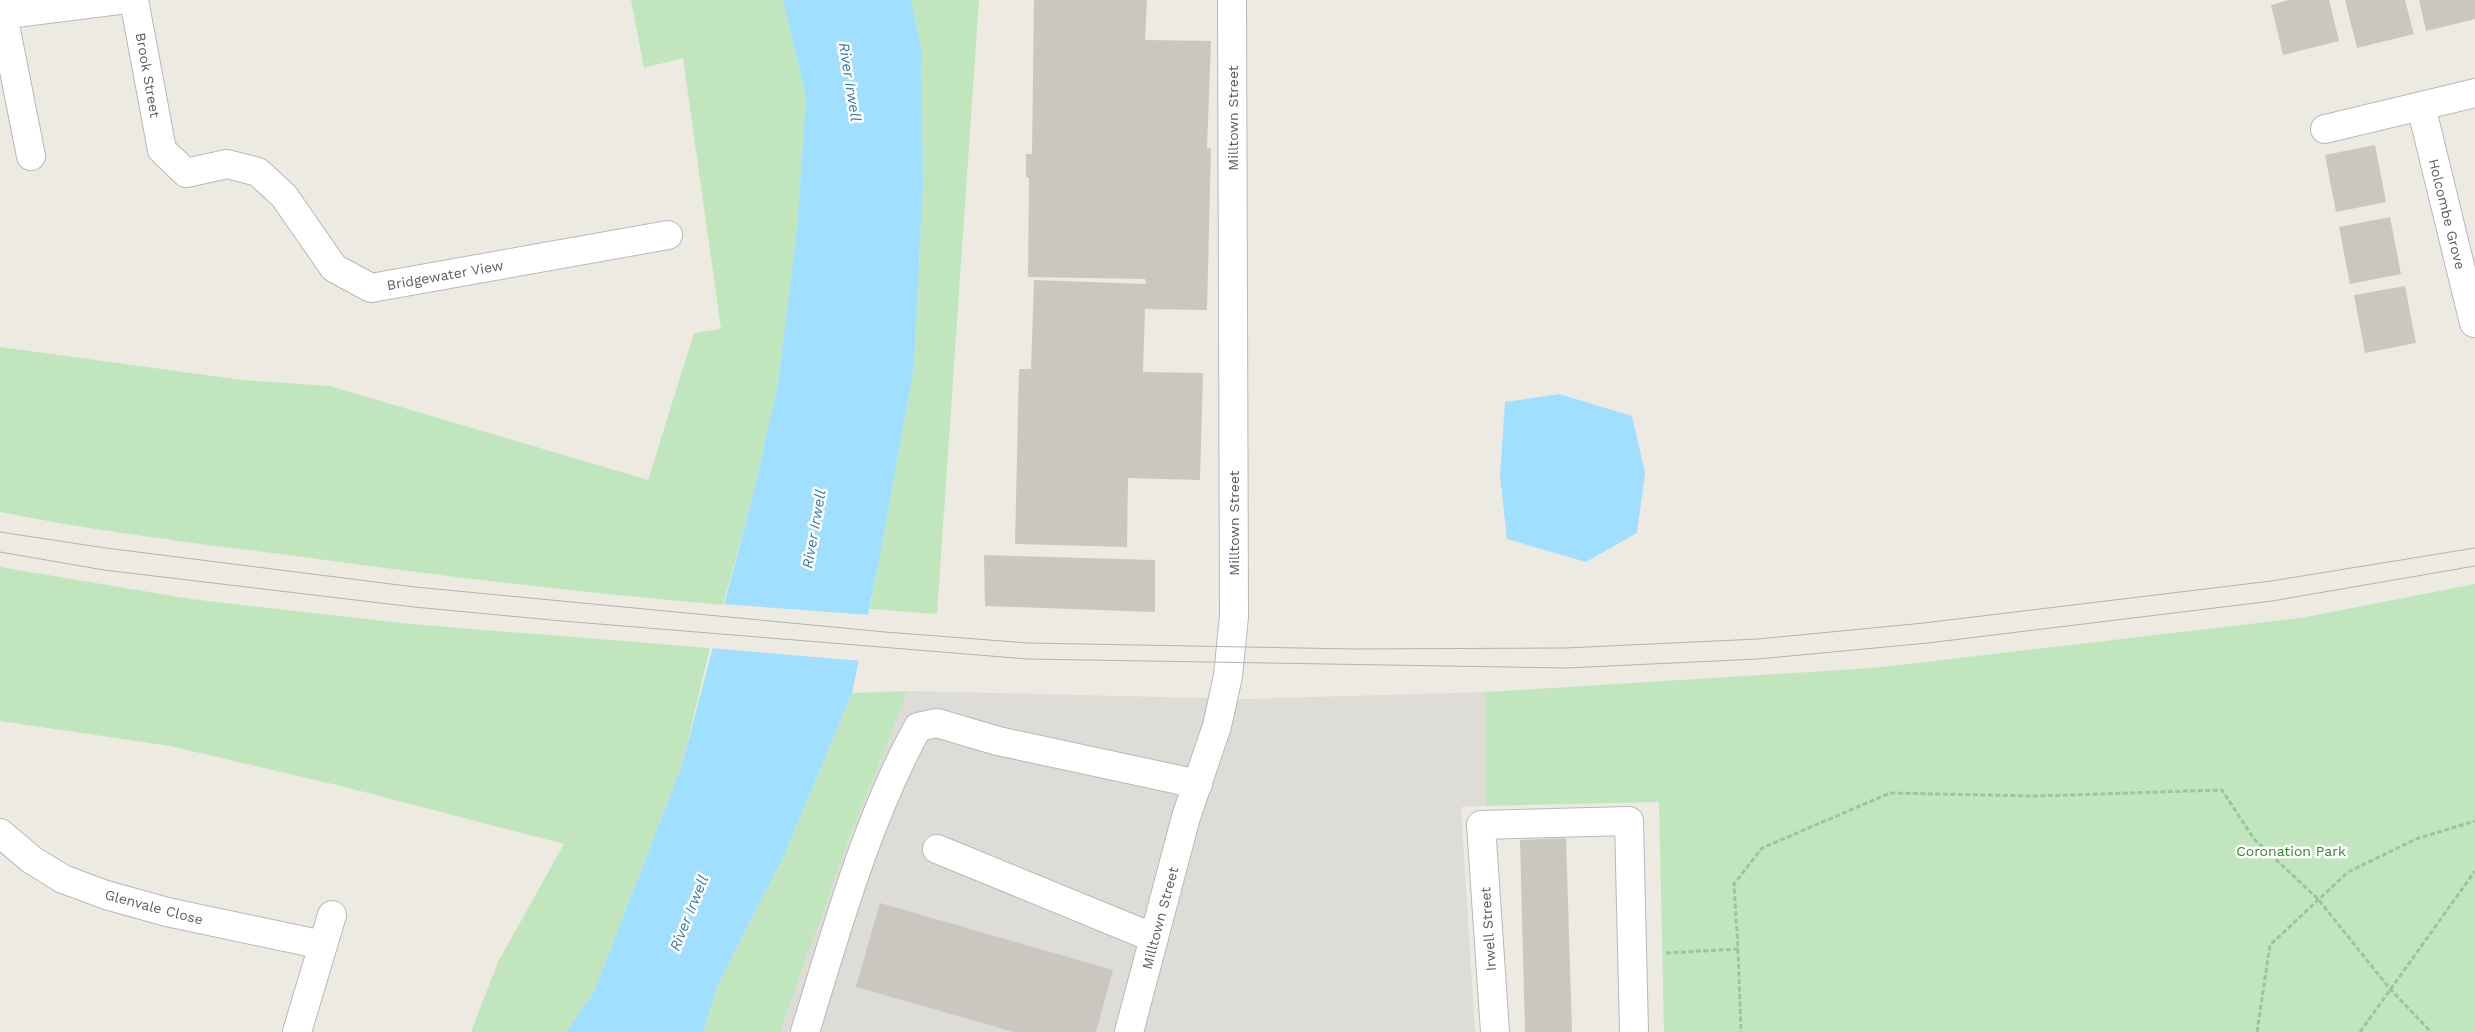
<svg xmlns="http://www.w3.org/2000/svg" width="2475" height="1032" font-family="'Work Sans',sans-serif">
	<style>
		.industrial { fill: #dedcd6 }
		.green { fill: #c1e6bd }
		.water { fill: #a0dfff }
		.pier { fill: #edeae2 }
		.building { fill: #cac7c1 }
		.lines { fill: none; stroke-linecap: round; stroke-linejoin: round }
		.minor-casing { stroke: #b5b9bd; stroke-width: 30 }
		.path { stroke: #96c79f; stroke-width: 3; stroke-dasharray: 5 2.5; stroke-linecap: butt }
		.minor { stroke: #fff; stroke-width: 28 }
		.tram { stroke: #b1b2b3; stroke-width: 1 }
		.labels { text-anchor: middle; stroke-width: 5; stroke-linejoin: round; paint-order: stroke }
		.street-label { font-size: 14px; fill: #5a5f63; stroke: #fff }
		.park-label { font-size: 14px; fill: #368232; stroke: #fff }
		.water-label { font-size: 15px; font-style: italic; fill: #397baa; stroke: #fff }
	</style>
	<rect width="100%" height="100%" fill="#edeae2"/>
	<!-- industrial -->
	<path class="industrial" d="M908 691 1246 699 1486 692V806L1461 807 1475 1032H780L849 839Z"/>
	<!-- green -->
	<path class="green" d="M631 0H783L806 98 797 229 778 383 755 487 723 605C582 593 443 576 303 557 201 544 100 532 0 512V347L242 380 330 386 648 480 694 333 721 329 683 58 644 68Z
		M911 0H979L937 614 870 609 914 367 923 185 921 47Z
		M0 567 191 599 410 624 710 648 682 765 594 992 566 1032H471L498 962 564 844 341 786 170 746 0 721Z
		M2475 584V1032H1664L1659 802 1486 806V692L1873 668 2301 618Z
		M908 691 849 839 780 1032H703L719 982 783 858 852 693Z"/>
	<!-- water -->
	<path class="water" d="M783 0H911L921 47 923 185 914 367 878 566 852 693 783 858 719 982 703 1032H566L594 992 682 765 755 487 778 383 797 229 806 98Z
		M1559 394 1632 416 1645 473 1637 533 1586 562 1507 539 1500 476 1505 402Z"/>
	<!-- pier -->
	<path class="pier" d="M722 604 871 615 861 661 710 648Z"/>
	<!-- building -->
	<path class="building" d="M1034 0H1147L1145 40 1211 41 1207 148H1211L1207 310 1145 309 1143 372 1203 373 1200 480 1128 478 1127 547 1015 544 1019 369H1031L1034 280 1146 284 1145 279 1028 277 1029 178 1026 177V154H1032Z
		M2289 0H2329L2339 41 2283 55 2271 5Z
		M2345 0H2405L2414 34 2357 48Z
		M2419 0H2475V19L2426 31Z
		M2375 145 2386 202 2336 212 2325 155Z
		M2390 217 2401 274 2350 284 2339 227Z
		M2405 286 2416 343 2365 353 2354 295Z
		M984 555 1155 560V612L985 606Z
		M1566 838 1572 1032H1525L1520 840Z
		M880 903 1113 970 1096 1032H1014L856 987Z"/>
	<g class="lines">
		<!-- minor casing -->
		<g class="minor-casing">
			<path id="minor" d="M0 0 31 156
				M134 0 162 150 186 173 227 164 258 172 284 196 334 268 371 288 668 235
				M0 15 119 0
				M2421 106 2474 323
				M2325 129 2475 93
				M0 833 32 860 63 879 106 895 167 912 323 945
				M937 849 1154 938
				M297 1032 332 915
				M805 1032C836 932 867 819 918 727L937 723 998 741 1198 784
				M1129 1032 1186 817 1217 726 1228 676 1234 616 1232 0
				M1495 1032 1481 825 1629 821 1634 1032"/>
		</g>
		<!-- path -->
		<path class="path" d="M1738 949 1741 1032
			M1666 953 1738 949 1734 884 1762 848 1890 793 2036 796 2222 790 2254 839 2318 899 2390 989 2431 1032
			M2257 1032 2270 945 2348 872 2416 839 2475 821
			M2360 1032 2475 871"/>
		<!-- minor -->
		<use href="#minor" class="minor"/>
		<!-- tram -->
		<path class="tram" d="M0 532 106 548 415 587 885 632 1028 643 1354 649 1565 648 1758 639 1924 623 2271 581 2475 548
			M0 552 104 570 414 607 562 621 1027 659 1566 668 1758 659 1928 643 2272 601 2475 566"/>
	</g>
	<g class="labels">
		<!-- street labels -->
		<g class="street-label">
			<text transform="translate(148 75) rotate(80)" y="5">Brook Street</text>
			<text transform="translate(1233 118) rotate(-90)" y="5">Milltown Street</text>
			<text transform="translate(2447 214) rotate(76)" y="5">Holcombe Grove</text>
			<text transform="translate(445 275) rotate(-10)" y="5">Bridgewater View</text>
			<text transform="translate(1234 523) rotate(-90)" y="5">Milltown Street</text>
			<text transform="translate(154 907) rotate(15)" y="5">Glenvale Close</text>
			<text transform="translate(1160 918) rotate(-75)" y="5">Milltown Street</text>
			<text transform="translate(1488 929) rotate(-94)" y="5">Irwell Street</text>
		</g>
		<!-- park labels -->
		<g class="park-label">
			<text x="2291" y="856">Coronation Park</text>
		</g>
		<!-- water labels -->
		<g class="water-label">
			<text transform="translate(850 82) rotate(81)" y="5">River Irwell</text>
			<text transform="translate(814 529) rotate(-80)" y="5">River Irwell</text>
			<text transform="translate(689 913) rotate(-68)" y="5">River Irwell</text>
		</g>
	</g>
</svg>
